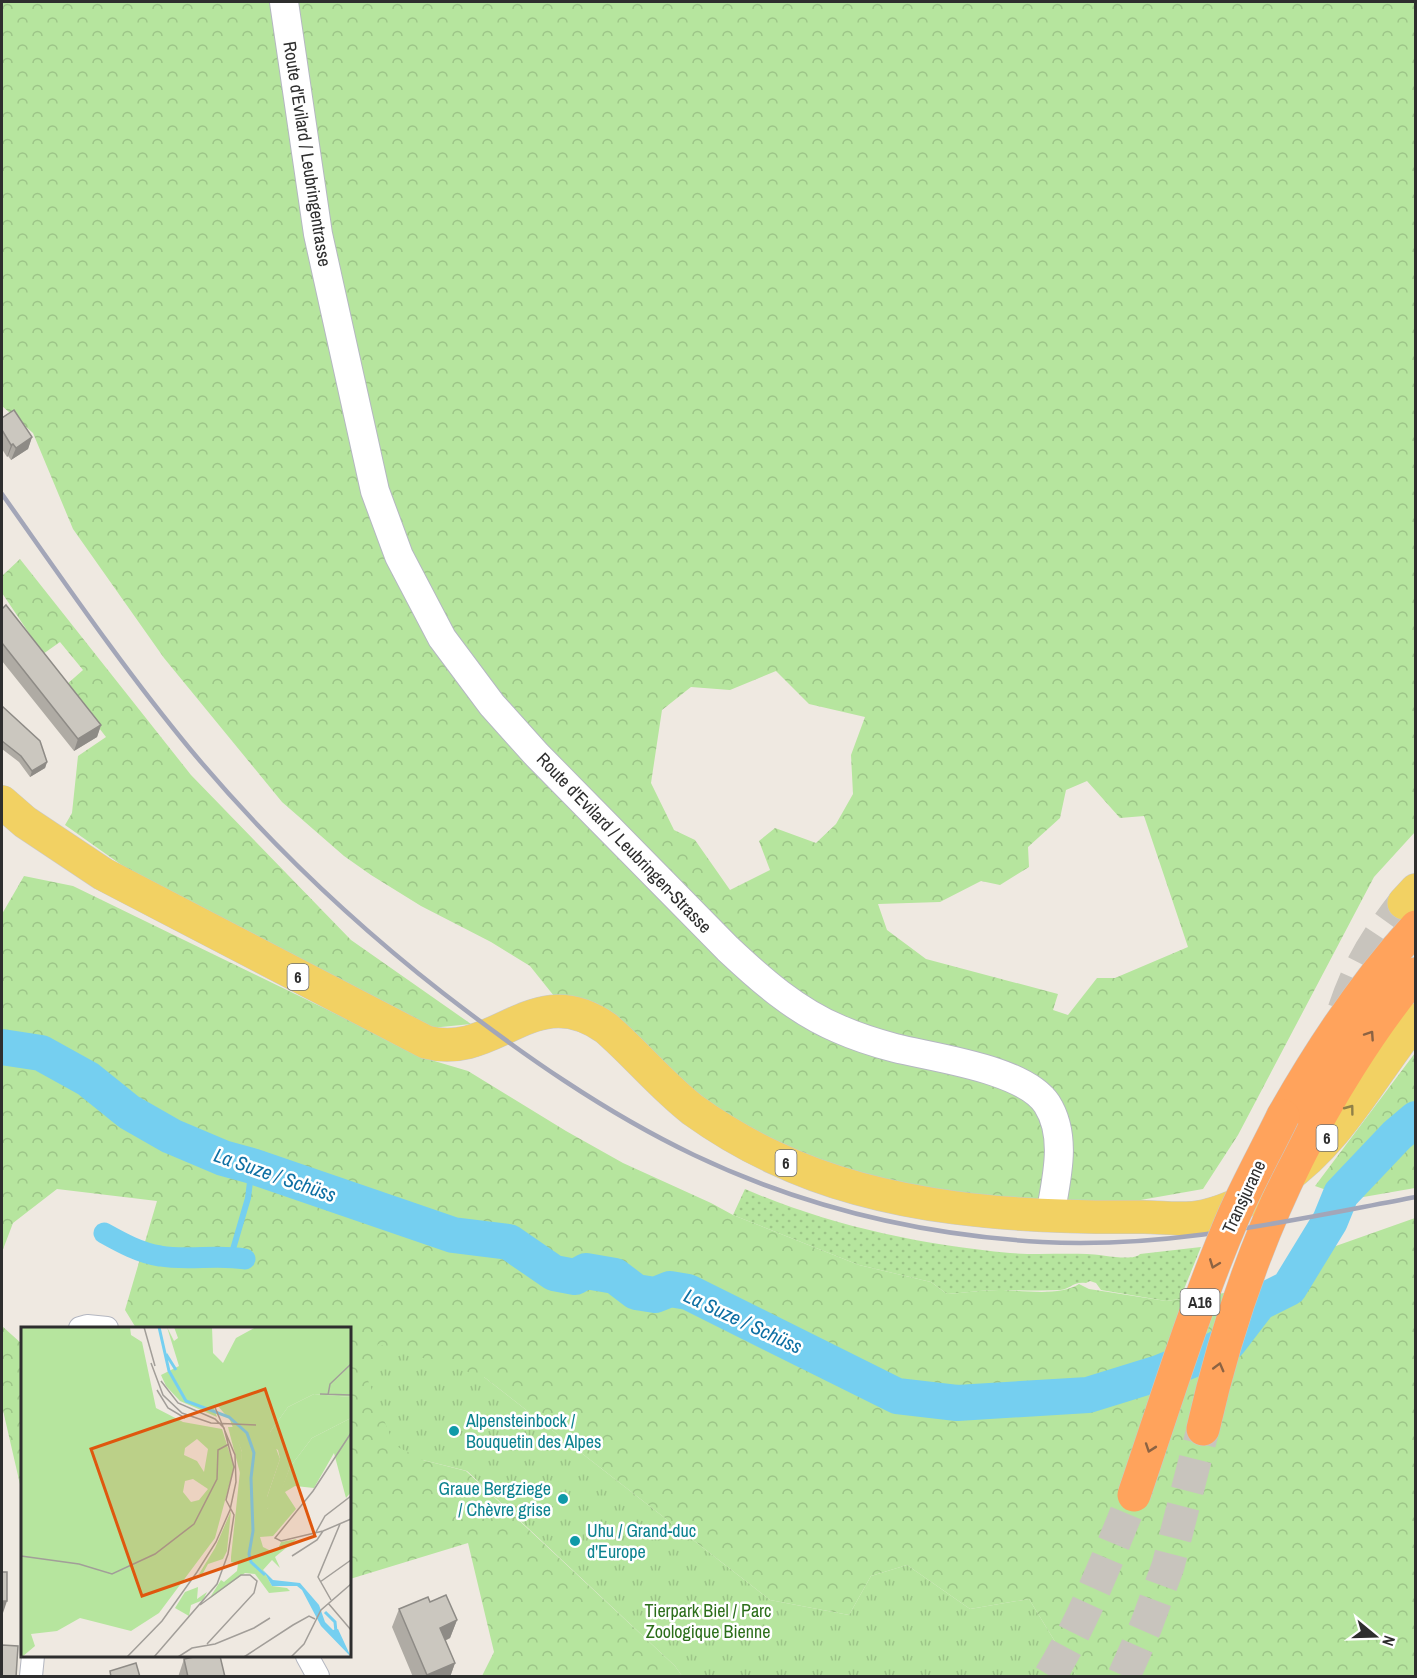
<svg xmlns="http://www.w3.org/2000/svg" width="1417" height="1678" font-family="'Archivo Narrow',sans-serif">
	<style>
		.grass { fill: url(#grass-dots) }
		.forest { fill: url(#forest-crowns); fill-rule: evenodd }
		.park { fill: url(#park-tufts) }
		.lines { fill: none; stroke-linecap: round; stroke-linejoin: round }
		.stream { stroke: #75cff0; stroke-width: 6 }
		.canal { stroke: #75cff0; stroke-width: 21 }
		.river { stroke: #75cff0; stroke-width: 36 }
		.primary-tunnel { stroke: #c8c4bd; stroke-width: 33; stroke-dasharray: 33 16; stroke-linecap: butt }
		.motorway-tunnel { stroke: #c8c4bd; stroke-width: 33; stroke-dasharray: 33 16; stroke-linecap: butt }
		.minor-casing { stroke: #b4b7c1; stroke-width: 24 }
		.tertiary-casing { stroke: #b4b7c1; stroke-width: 30 }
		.primary-casing { stroke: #c9c9c9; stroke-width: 34 }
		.motorway-casing { stroke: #c9c9c9; stroke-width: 34 }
		.minor { stroke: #fff; stroke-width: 22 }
		.tertiary { stroke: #fff; stroke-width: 28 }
		.primary { stroke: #f2d163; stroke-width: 33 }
		.motorway { stroke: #ffa35c; stroke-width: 33 }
		.rail { stroke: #a3a6b8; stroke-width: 4.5 }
		.motorway-bridge-casing { stroke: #c9c9c9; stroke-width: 34; stroke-linecap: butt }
		.motorway-bridge { stroke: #ffa35c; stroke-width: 33 }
		.wall { fill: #afaba4 }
		.shaded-wall { fill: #8e8b86 }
		.building { fill: #cbc7bf; stroke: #8e8b86; stroke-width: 1.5 }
		.oneway { stroke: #8c6343 }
		.oneway2 { stroke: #908048 }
		.culture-dot { fill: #0f9aa8; stroke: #fff; stroke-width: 2 }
		.labels { text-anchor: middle; stroke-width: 5; stroke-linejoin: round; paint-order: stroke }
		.shield { fill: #fff; stroke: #6d6d6d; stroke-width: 1.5 }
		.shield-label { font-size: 16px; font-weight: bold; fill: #2e2e2e }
		.street-label { font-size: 18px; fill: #2e2e2e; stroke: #fff }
		.culture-label { font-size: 18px; fill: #0d838f; stroke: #fff; text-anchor: start }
		.park-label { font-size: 18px; fill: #2c6e1b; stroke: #fff }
		.water-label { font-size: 20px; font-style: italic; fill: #0d6fa3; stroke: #fff }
		.inset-river { fill: none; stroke: #75cff0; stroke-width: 3 }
		.inset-road { fill: none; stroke: #a29e99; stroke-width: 1.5 }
		.view { fill: #df570e; fill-opacity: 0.15; stroke: #df570e; stroke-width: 3 }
		.inset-edge { fill: none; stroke: #2e2e2e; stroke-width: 3 }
	</style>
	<defs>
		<pattern id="grass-dots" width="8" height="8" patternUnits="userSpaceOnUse" patternTransform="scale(1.5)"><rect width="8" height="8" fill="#b6e59e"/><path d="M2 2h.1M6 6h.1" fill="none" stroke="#9dc588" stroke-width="1.8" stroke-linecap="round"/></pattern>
		<pattern id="forest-crowns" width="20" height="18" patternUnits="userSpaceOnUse" patternTransform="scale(1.5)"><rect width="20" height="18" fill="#b6e59e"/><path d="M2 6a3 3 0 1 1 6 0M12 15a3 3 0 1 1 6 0" fill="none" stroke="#9dc588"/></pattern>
		<pattern id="park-tufts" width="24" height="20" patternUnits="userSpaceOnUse" patternTransform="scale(1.5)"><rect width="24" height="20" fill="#b6e59e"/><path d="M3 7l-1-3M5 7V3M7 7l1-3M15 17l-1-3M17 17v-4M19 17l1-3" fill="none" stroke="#9dc588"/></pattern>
	</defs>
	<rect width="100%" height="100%" fill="#efe9e1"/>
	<!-- grass -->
	<path class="grass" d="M745 1189C828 1225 920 1245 1010 1253 1036 1255 1061 1253 1087 1254 1099 1254 1133 1262 1140 1254L1201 1247 1180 1299 1166 1301 1101 1290 1096 1283 1090 1281 1086 1283C1073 1281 1071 1289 1060 1290 1039 1291 1019 1290 999 1290 982 1290 964 1293 947 1294L931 1282 859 1265 733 1215Z"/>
	<!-- forest -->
	<path class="forest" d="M2 2H1415V832L1374 877 1238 1135 1203 1189 1050 1216 809 1173 566 1011 530 966 491 942 421 906 371 875 344 856 282 802 164 658 73 529 33 433 2 406ZM776 671 809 704 865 717 851 755 853 794 836 824 816 843 775 828 759 841 770 870 730 890 695 840 674 830 651 783 662 710 691 687 730 690ZM1087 781 1120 818 1144 816 1188 947 1115 978H1097L1068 1015 1053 1010 1058 994 926 959 887 930 878 904 940 902 981 881 1000 885 1029 867 1028 847 1060 818 1066 790Z
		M20 559 191 775 351 940 471 1024 431 1028 130 871 65 825 72 813 78 756 106 737 66 685 83 670 60 642 43 654 2 593V576Z
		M24 876 73 886 431 1060 468 1071 566 1131 623 1163 711 1203 733 1215 859 1265 931 1282 947 1294C964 1293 982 1290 999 1290 1022 1290 1059 1297 1079 1284L1089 1289 1166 1301 1253 1289 1333 1247 1415 1218V1676H1076L1029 1599 970 1609 907 1565 871 1576 849 1615 770 1600 484 1377 423 1460 466 1471 675 1666 682 1676H482L494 1652 468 1543 350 1579V1328H136L125 1310 157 1201 57 1189 13 1223 2 1252V914Z
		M1415 1053V1188L1352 1199 1315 1186Z
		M2 1326 22 1344V1493L2 1406Z"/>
	<!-- park -->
	<path class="park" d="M378 1344 484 1377 770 1600 849 1615 871 1576 907 1565 970 1609 1029 1599 1076 1676H682L675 1666 467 1471 423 1460 394 1445 367 1378Z"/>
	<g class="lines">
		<!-- stream -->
		<path class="stream" d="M231 1256 248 1198 252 1166"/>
		<!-- canal -->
		<path class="canal" d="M104 1233C122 1243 140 1253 160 1256 188 1261 217 1254 245 1259"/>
		<!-- river -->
		<path class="river" d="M2 1047 41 1053 88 1079 129 1112 171 1136 223 1158 252 1166 453 1235 509 1242 554 1273 575 1277 586 1271 615 1276 636 1292 655 1295 670 1289 688 1292 897 1396 957 1403 1088 1395 1159 1373 1209 1353 1229 1342 1259 1303 1289 1288 1330 1221 1341 1194 1397 1135 1416 1119"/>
		<!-- primary-tunnel -->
		<path class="primary-tunnel" d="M1344 1010C1359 966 1375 940 1404 903"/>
		<!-- motorway-tunnel -->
		<path class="motorway-tunnel" d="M1050 1676C1084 1620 1107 1559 1132 1499
			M1124 1676 1146 1626 1168 1566 1203 1429"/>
		<!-- minor casing -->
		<g class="minor-casing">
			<path id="minor" d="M80 1328 87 1326 107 1328
				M307 1656 318 1676
				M31 1676 33 1656"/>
		</g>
		<!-- tertiary casing -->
		<g class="tertiary-casing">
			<path id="tertiary" d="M284 2 318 234 375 491 399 556 442 638 492 705 537 755 728 949C761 980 796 1011 839 1029 857 1037 876 1043 895 1048 935 1058 1024 1069 1047 1104 1068 1137 1056 1180 1050 1216"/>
		</g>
		<!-- primary casing -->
		<g class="primary-casing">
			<path id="primary" d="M2 802 25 822 103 874 426 1042C496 1061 533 977 606 1028 636 1054 662 1086 693 1110 718 1128 747 1145 775 1158 886 1211 1022 1218 1143 1217 1164 1217 1184 1221 1205 1216 1231 1210 1259 1195 1282 1180 1339 1141 1373 1073 1416 1020
				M1404 903 1416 890"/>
		</g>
		<!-- motorway casing -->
		<g class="motorway-casing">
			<path id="motorway" d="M1283 1116C1321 1049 1364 984 1416 927
				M1203 1429C1232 1301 1279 1178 1349 1067 1369 1035 1391 1003 1416 974"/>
		</g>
		<!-- minor -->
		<use href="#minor" class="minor"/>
		<!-- tertiary -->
		<use href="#tertiary" class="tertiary"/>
		<!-- primary -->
		<use href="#primary" class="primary"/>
		<!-- motorway -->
		<use href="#motorway" class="motorway"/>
		<!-- rail -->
		<path class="rail" d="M2 494C63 580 123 668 190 749 265 839 351 921 443 993 522 1054 604 1112 694 1155 803 1207 922 1235 1042 1242 1168 1249 1292 1220 1416 1197"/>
		<!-- motorway-bridge casing -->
		<g class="motorway-bridge-casing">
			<path id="motorway-bridge" d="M1134 1495C1166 1401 1195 1306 1234 1215 1249 1181 1267 1149 1283 1116"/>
		</g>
		<!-- motorway-bridge -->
		<use href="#motorway-bridge" class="motorway-bridge"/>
	</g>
	<!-- wall -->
	<path class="wall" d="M2 418 32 437 28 449 11 460 8 456 7 457 2 449Z
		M2 609 101 725 97 737 74 751 2 661Z
		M2 706 47 762 45 768 30 777 19 762 2 749Z
		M430 1602 457 1620 450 1638 445 1641 455 1663 450 1677H413L392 1627 399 1609Z
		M184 1659 225 1677H178Z"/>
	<!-- shaded-wall -->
	<path class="shaded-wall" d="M32 437 28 449 11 460 16 448Z
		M13 444 8 456 7 457 11 445Z
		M101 725 97 737 74 751 78 739Z
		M47 762 45 768 30 777 32 771Z
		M2 1601H7L3 1613H2Z
		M457 1620 450 1638 433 1646 440 1628Z
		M455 1663 450 1677H426L427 1675Z"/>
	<!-- building -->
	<path class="building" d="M14 410 32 437 16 448 13 444 11 445 2 430V418Z
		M6 605 101 725 78 739 2 643V609Z
		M2 706 40 741 47 762 32 771 21 756 2 741Z
		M2 1572H7V1601H2Z
		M446 1595 457 1620 440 1628 455 1663 427 1675 399 1609 428 1597 430 1602Z
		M2 1645 18 1646 16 1677H2Z
		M199 1656H220L225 1677H188L184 1659Z
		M136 1663 140 1677H111L110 1671Z"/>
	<!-- one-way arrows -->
	<defs><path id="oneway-chevron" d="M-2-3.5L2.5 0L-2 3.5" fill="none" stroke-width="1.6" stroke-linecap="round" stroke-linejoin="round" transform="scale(1.5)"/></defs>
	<g class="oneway">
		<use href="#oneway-chevron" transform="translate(1370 1035) rotate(-56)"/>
		<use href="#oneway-chevron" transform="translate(1214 1264) rotate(111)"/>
		<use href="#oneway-chevron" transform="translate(1219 1367) rotate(-75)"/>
		<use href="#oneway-chevron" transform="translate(1150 1448) rotate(109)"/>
	</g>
	<use class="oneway2" href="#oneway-chevron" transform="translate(1350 1109) rotate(-53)"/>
	<!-- markers -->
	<g class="culture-dot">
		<circle cx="454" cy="1431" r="6"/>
		<circle cx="563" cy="1499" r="6"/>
		<circle cx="575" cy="1541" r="6"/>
	</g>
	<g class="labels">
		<!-- shield labels -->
		<g class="shield">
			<rect x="287.5" y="964" width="21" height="26" rx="4.5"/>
			<rect x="1316.5" y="1125" width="21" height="26" rx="4.5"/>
			<rect x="775.5" y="1150" width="21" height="26" rx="4.5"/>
			<rect x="1180.5" y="1289" width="39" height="26" rx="4.5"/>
		</g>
		<g class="shield-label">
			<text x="298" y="983">6</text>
			<text x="1327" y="1144">6</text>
			<text x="786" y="1169">6</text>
			<text x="1200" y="1308">A16</text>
		</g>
		<!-- street labels -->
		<g class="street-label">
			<text transform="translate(307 154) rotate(81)" y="6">Route d'Evilard / Leubringentrasse</text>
			<text transform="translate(624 843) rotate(46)" y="6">Route d'Evilard / Leubringen-Strasse</text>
			<text transform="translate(1244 1197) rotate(-65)" y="6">Transjurane</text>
		</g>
		<!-- culture labels -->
		<g class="culture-label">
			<text x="466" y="1427">Alpensteinbock /<tspan x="466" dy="21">Bouquetin des Alpes</tspan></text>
			<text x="551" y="1495" text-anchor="end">Graue Bergziege<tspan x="551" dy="21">/ Chèvre grise</tspan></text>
			<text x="587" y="1537">Uhu / Grand-duc<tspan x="587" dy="21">d'Europe</tspan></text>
		</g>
		<!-- park labels -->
		<g class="park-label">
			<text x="708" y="1617">Tierpark Biel / Parc<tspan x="708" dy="21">Zoologique Bienne</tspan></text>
		</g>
		<!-- water labels -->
		<g class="water-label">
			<text transform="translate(275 1175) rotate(19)" y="7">La Suze / Schüss</text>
			<text transform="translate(743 1321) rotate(25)" y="7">La Suze / Schüss</text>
		</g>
	</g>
	<!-- overview -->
	<g transform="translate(21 1327)">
		<rect width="330" height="330" fill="#efe9e1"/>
		<path d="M207 100H213L221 125 220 150Z" fill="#b6e59e"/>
		<path d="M0 0H109L110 8 121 15 135 81 162 95 201 102 213 140 194 211 138 286 110 304 59 291 36 304 10 307 14 319 1 330ZM176 112 187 122 183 145 176 134 163 128 164 121ZM172 152 187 162 178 173 170 175 162 165 164 154ZM146 0 153 14 157 11 153 0H191L192 26 202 36 215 11 235 0H330V70L293 67 267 80 249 105 259 132 246 170V182L256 173 269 140 291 111 330 91V165L325 171 313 126 293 161 274 159 264 165 275 182 252 209 239 210 242 220 250 224 257 222 260 215 276 212 254 230 259 241 251 233 242 243 251 259 266 261 269 264 248 266 234 247 224 246 188 272 200 253 203 255 216 244 217 237 210 235V230L221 125 209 93 196 78H192L196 90 159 74 145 59 140 48 158 39ZM210 184 206 224 202 232 187 237 181 248 178 247 194 221ZM177 260 176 272 186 265 182 273 170 278 168 289 154 281 164 265Z" fill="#b6e59e" fill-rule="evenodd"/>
		<path d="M293 67 330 70V91L291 111 269 140 256 176 246 182V170L259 132 257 123 250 119 249 105 267 80Z" fill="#b6e59e"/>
		<path d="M242 243 252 253 279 256 298 278 304 295 312 303 317 302 330 330 300 299 281 263 276 259H251Z" fill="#75cff0"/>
		<path class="inset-river" d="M138 0 148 44 165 74 208 90 226 106 233 126 230 151 232 204 228 227 230 235 244 248M145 27 155 43M304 285 314 295 315 305"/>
		<path class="inset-road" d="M123 0 134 39M130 36 142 68 161 86 190 96 235 98M136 63 147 81 164 91M299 67 330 68M307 68 309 57 330 37M330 106 292 164 254 211 260 214 302 204 330 192M295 205 304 189 330 169M0 229 58 237 91 247 134 227 173 197 196 152 197 123 208 117M271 229 296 213 302 204M299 255 330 233M310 273 297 250 319 197M307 276 330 303M179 278 220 248H229L236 254 233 266 186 317M106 330 141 294 176 245 195 215 209 183 215 155 214 128 193 78M133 330 196 257 207 227 213 188 205 173 213 140 203 101 194 92 157 76 140 54M157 330 171 321 194 317 233 301 249 291M223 330 272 298 288 289 294 292M270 330 283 317 300 283 330 257"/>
		<path class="view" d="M244 62 294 209 121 269 70 122Z"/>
		<rect width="330" height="330" class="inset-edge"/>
	</g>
	<!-- border -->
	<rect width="1417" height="1678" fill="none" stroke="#2e2e2e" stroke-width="6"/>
	<!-- north arrow -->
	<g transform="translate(1375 1636) rotate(109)" stroke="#ffffff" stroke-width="4.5" paint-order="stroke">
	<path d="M0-4.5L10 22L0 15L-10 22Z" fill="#2e2e2e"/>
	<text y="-9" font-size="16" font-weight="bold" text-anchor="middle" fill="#2e2e2e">N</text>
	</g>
</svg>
